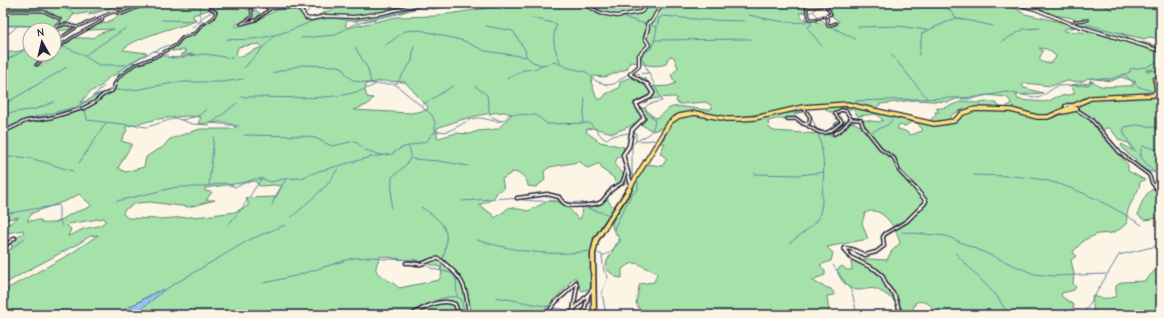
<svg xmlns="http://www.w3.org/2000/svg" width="1164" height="318" font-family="'Comic Neue',sans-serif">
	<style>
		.green { fill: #a4e2aa; stroke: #638272; fill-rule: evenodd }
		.water { fill: #94c3ef; stroke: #6683a7 }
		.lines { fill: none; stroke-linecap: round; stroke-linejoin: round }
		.stream { stroke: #6683a7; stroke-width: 1 }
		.street-far2-casing { stroke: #22223b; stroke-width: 3.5 }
		.street-far1-casing { stroke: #22223b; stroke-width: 4.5 }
		.street-casing { stroke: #22223b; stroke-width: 5 }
		.secondary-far1-casing { stroke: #22223b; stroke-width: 4.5 }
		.secondary-casing { stroke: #22223b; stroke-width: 5.5 }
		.highway-far2-casing { stroke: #22223b; stroke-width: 5 }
		.highway-far1-casing { stroke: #22223b; stroke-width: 6 }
		.highway-casing { stroke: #22223b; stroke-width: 7 }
		.street-far2 { stroke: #fcf5e5; stroke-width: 1 }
		.street-far1 { stroke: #fcf5e5; stroke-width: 1.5 }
		.street { stroke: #fcf5e5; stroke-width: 2 }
		.secondary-far1 { stroke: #fcf5e5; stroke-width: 2 }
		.secondary { stroke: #fcf5e5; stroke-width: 2.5 }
		.highway-far2 { stroke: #fae180; stroke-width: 2.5 }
		.highway-far1 { stroke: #fae180; stroke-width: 3.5 }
		.highway { stroke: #fae180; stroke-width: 4 }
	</style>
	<rect width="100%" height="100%" fill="#fcf5e5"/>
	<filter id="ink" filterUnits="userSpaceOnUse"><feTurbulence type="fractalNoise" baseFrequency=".025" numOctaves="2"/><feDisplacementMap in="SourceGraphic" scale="8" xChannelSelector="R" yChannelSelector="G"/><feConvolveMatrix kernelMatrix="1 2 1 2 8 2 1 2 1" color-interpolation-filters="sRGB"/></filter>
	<g filter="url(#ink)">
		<!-- green -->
		<path class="green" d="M3 3H128L93 12 73 15 69 21 65 24 76 27C69 31 62 29 54 33V30H47L49 28V26L3 25Z
			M152 3H184L182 4 184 7 198 6 203 3H249L248 5 246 6V9L257 11 260 13 256 19 234 25 235 27 251 23 277 10 287 9 304 12 307 18 312 19C339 0 389 3 422 3 410 15 365 20 348 21L346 23V27L348 28 396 17 435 16 507 5 506 3H725L731 5 736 3H798L800 7 807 12 799 13 803 19C816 20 823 26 837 25L839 21 830 15 831 9 835 6 825 3H998L1020 10 1019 11 1025 14 1074 25V28H1066L1064 31 1095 33 1161 52V65L1153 69 1146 70 1147 71 1161 70V75L1152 78V80L1156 90 1151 94 1099 96 1047 116 1041 117 1008 109 1007 106 1012 104 1007 97 985 95 972 99H956L949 102 915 100 880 104 876 109 846 103 811 105 781 111 731 118 697 112H684L675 115 664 127 653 131 638 123 613 133 593 128 587 129 586 132 600 142 624 147 622 156 617 158C612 168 622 170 626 177V183L618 188 613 177 603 170 600 164H597L588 168 584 166 581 162H578L550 167 544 171 545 180 536 187 528 186C527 177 520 172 511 172L510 174 502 179 504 189 498 191 493 199 479 205 492 214 495 218 510 207 528 211 548 201H556L567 206 578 219 581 218 582 205 597 206 607 197C608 203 613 205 615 210L594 247 592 288 582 291 579 287 576 278H573C565 292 549 300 543 315H417V311L409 315H133L160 294 157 291 124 310 119 315H3V291L72 253 98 235 90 236 83 241 25 272 3 285V253L12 249 11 243 24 232 23 230 3 234V228L19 217 3 220V53L21 51 30 45V54H50L38 61 36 66H39L53 59 54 57 52 55 74 38H93L98 34 114 29 89 30V27C96 24 105 24 112 20 120 16 116 11 131 9L122 14 135 9 147 8ZM208 10 215 11V14L200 30 194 34 184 38 171 51 184 50 186 51 180 55 194 54C181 59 175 59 162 55L139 63 132 62 147 54V53L123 50C128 42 159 32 169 29 179 26 187 26 196 19L193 18V15ZM259 44 262 47C253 50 247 55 238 57L236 55 238 47ZM1039 48 1047 49 1056 56 1055 59 1050 63C1045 63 1042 63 1039 59L1043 51ZM671 56 674 57 678 68 671 75 673 79 676 83 669 86 650 87C646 72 630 76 620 82L619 88 606 94 602 99H597L591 82 593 76 605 77 627 69 630 62C642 62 653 69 666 64L668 58ZM120 73 113 84H117L113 91 94 95 89 100 80 103 90 92 101 86 109 77ZM1121 77 1136 82 1132 84 1133 86C1122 85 1111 88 1101 86 1096 85 1095 81 1090 81L1089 83 1070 85 1074 91V94L1056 97 1051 100 1044 102 1021 100 1018 99 1016 95 1043 93 1024 88 1022 85 1025 83 1051 86 1067 81 1081 82 1088 78 1111 81ZM382 81 405 82 428 107 427 110 411 113 353 110 367 105 373 98 367 97 365 90 366 84ZM675 97 677 98 676 102 680 104 705 102 711 105 712 108 710 110C699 110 682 105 672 107 666 109 663 116 656 118L651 115 645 108H637L636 106C641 99 665 97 675 97ZM504 112 512 114 498 129 478 131 469 134 456 133 439 138 437 137V128C459 120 481 113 504 112ZM186 116 201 117 198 124C210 123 226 119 236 127L232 129H200L170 139 162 148 155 151 146 157 144 167 125 172 118 168 132 144 121 141 127 130 125 127 158 119ZM255 181 259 186 274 185 282 186 276 197 245 198 248 201V206L235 212 204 216 160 219 128 218 123 214 124 210 136 203 150 202 189 207 215 200H206L212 192 205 191V188ZM79 194 91 205 90 207C84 210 77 211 71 214 57 222 58 224 41 223V220L27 221 32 213 68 200ZM104 218 106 221C97 229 90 226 81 230 76 232 74 235 68 236L71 229 67 226 69 224ZM380 256 422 262 440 267 442 274 439 280 399 288C393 281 375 276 376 268 376 264 379 260 380 256Z
			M1025 3 1101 4 1161 3V39L1149 37 1144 39 1119 33 1138 41 1161 47V49L1148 46 1071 23 1076 21 1072 18 1054 15Z
			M1161 77V176L1159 173 1147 171 1135 163 1137 160 1128 154 1121 146 1122 144 1133 151 1130 146 1131 144 1119 140 1110 128H1106L1099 132C1102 139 1109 141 1114 146 1119 152 1121 158 1128 165V171L1145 180 1140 182C1139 196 1124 206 1127 223L1120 229 1112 233 1098 234 1084 240 1073 252 1076 256 1071 260 1074 274 1073 284 1076 287 1074 290 1062 293 1061 296 1074 305 1073 309 1066 314 1055 315H934C934 305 926 300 916 302L910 315H906V313C899 309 898 305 893 300 890 297 884 293 880 291 872 286 866 290 858 290 848 290 839 279 837 270L842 266 847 270H852L851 258 887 260 891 252 900 243C896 228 882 204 865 213L862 223 868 239 827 247 833 253 831 261 820 265 825 271V275L812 280 820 285 831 289 835 295 827 296 829 313 824 315H642L636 303 639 287 640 284 654 282 657 274C654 270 650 270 646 268 635 261 633 262 622 269V278L616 277 606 269 607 261 619 239C618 234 612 231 612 226 610 218 640 174 646 164L662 166 667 159 660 153 665 143H658L669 125 685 113 736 119 803 109V112L794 114 795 118 776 119 768 121 769 128 774 131 834 135 838 134 839 130 834 124 839 120 854 123 863 127 865 126 863 122 864 120 879 122 883 120 876 114 858 116 853 109H841L842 111 830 112 826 110V105H846L927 124 951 121C969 98 1023 115 1048 118 1058 119 1078 105 1087 101 1099 96 1139 96 1154 96L1160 91 1155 79ZM912 122 917 123 923 130 922 131 911 135 905 131 898 129V125L905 126Z
			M966 101C970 102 975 103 979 103 988 102 995 99 1000 108L964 109 953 114 947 121 930 123 931 119 936 115 935 112H939L936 108C946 110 955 102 966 101Z
			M1154 188H1161V218L1144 220 1138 215C1140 205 1145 193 1154 188Z
			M1161 266V315H1094L1092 296C1099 298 1109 300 1116 296V286L1122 282 1145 281 1158 267Z"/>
		<!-- water -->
		<path class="water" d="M163 289 160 294 133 315H119L124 310Z"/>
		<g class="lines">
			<!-- stream -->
			<path class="stream" d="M53 3 79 15
				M201 3 199 14 202 21
				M275 3 282 6
				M591 3 595 7 609 14
				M818 3V6
				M879 3V7
				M944 3 956 18
				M1100 3 1113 10
				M426 5 434 9
				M3 6 39 3
				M289 6 305 10 304 12
				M215 10 224 5
				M814 12 818 17
				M302 14 305 18 312 21 330 18 355 21 358 23
				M305 14 316 3
				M809 14 818 7
				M89 15 129 3
				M749 15C768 19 786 24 806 22L807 19
				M622 17 646 24
				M201 18 213 11
				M532 18 557 24C551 38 554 50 561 63
				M806 19 807 15
				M819 19 827 24
				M162 20 201 21
				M807 20 812 24 808 27 809 30 822 46
				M1075 24 1089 25 1124 34
				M649 25 657 27
				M3 26H28L45 30
				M486 26 513 31 525 50 526 56
				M830 26 855 39
				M192 27 201 21
				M858 27 898 26 927 30
				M54 31 72 23
				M3 36 11 32 17 26
				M301 38 335 35 352 25 418 8 433 9 472 3
				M227 39C257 42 285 34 312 21
				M654 40 751 39
				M1001 42 1024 29 1040 28
				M386 45 405 31 420 30 464 41 485 51 527 57 533 62 542 65
				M62 46 77 52 99 65H126
				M355 47 368 69 371 83
				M154 51 161 53
				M161 54H167L168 57 172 58 205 54 232 58
				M891 54 927 98
				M85 55 126 28
				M919 55 922 33 956 18 993 26
				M3 62 30 47
				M244 68 273 37
				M117 72 138 58 169 45
				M273 73 301 65 338 66 342 67 347 76 355 81 375 84H395L432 115 435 122V132
				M632 74 649 73
				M1124 74 1137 86 1154 92
				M507 79 524 70 535 69 542 65 555 62 566 67 586 72 596 81 607 85 614 84 628 74
				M396 84 412 61 414 46
				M3 85 7 86 3 101
				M475 86 487 95 490 116 501 121
				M114 90H134L179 82H223L243 79
				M93 97 105 93
				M242 97C281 96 343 104 376 84
				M855 101 979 97 1006 92 1039 98 1057 86 1089 85 1091 83 1090 78 1111 79 1130 72V69L1147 67 1156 62
				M3 105 67 67
				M422 105 453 86
				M85 109 87 120 147 127 176 118 192 124 209 125 211 123 239 126
				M3 114 36 109 54 102
				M779 114 808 111C823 137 826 165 822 194 822 201 822 209 819 216 814 227 799 235 790 243
				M712 118 725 120
				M181 120 198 116 208 108
				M212 123 237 103
				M583 123 585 98
				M1161 128 1136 125 1125 127 1123 131 1131 146 1161 180
				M3 130 24 120 76 107 89 100 104 86
				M633 132 636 133V141
				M872 132 889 124 894 117
				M244 135 304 136 315 138 332 146 355 141 365 150 382 155
				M663 140 673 122
				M640 141 654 140
				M1141 156V148L1143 146 1161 150
				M3 158C28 153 49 165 73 171
				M412 159 439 161 468 166
				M79 163 106 123
				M754 174 800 175 824 172
				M974 175C998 176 1024 175 1048 181 1081 189 1113 207 1142 225
				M632 176V144C644 136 653 136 655 120L647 113 645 108 649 104 662 101 641 56 653 47 659 18 663 16 706 20 745 21
				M209 185 214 137
				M117 201 177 187H200L224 183 235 187 254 179H263L271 182 283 179 301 178 319 171 371 157 392 154 401 148 427 141C430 137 431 134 436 132 440 130 444 133 448 131 457 128 468 119 476 118 485 117 496 124 504 120 506 119 507 116 510 114L536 115 547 124 590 123 603 138 607 139 611 136 629 133
				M462 201 505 198 535 201H561
				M564 202 583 203 584 207 607 214
				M272 205 276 195 286 179
				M421 207C455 228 447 236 441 270
				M391 208 392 177C402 168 415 162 409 147
				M3 214 59 205V219L62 226
				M292 217 327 185 339 167
				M228 225 242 208 261 179
				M902 232 946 236 1034 274 1053 276 1106 274
				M477 240C514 251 550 257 589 251
				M598 253 602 255
				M955 253 996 295 1009 315
				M3 255 25 238
				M602 256 609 253 620 242V239L614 231 615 226 632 194 638 190V182
				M602 256 604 271 608 276 602 293 606 315
				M833 265 852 292 857 315
				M264 283 295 276 353 258 374 257 384 259 417 260 433 269 451 273 454 275 456 280 457 296
				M161 292 249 240 285 225
				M496 297 588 314
				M51 310 106 315
				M236 310 255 315
				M767 311 835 315
				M20 315 36 310
				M406 315C416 309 451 290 461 299L465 315
				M1083 315 1119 255 1161 245"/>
			<!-- street-far2 casing -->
			<g class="street-far2-casing">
				<path id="street-far2" d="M251 3 252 17 241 24 256 20 270 9
					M808 3 810 6C815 7 820 7 825 4L824 3
					M810 6 806 8 810 19H816L831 14 825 4
					M3 11H43L60 19 59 24 53 28 65 24 77 27
					M114 12 123 14 148 3
					M827 16 828 26 836 23
					M1073 24 1075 21 1088 20
					M54 42 77 27 135 3
					M54 50 73 37 102 21 103 16
					M34 56 37 54
					M36 65 50 54
					M115 85 117 79 134 65 155 57 176 45 182 38 195 33 202 25 213 18 216 12 210 8 211 3"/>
			</g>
			<!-- street-far1 casing -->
			<g class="street-far1-casing">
				<path id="street-far1" d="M1067 105H1072L1075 108 1069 109 1065 106Z
					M1077 110 1091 119 1120 153 1149 175 1152 183 1157 189
					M787 119H797L803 124 809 123 810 117 803 107
					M805 124C824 136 824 137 842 122L835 114 841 110 846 111 851 119 861 120 863 126 882 150 894 158 899 171 916 189
					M3 132 26 121 49 118 84 108 95 102 103 95 112 91 115 84
					M834 134 842 129 850 120
					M612 189 622 183 627 169"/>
			</g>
			<!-- street casing -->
			<g class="street-casing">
				<path id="street" d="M1156 188 1161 193
					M517 198 547 194 559 197C562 201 563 204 568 205 573 207 597 205 601 202 606 198 608 192 614 188
					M3 247 15 238
					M406 263C412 262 416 265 421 264 427 263 433 257 439 259 443 261 446 265 449 267 467 283 466 293 469 315
					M412 315C424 307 441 298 455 304L459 315
					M548 315C553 299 567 296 576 282L577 286 573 311
					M575 315 573 311 575 308 593 289
					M583 315 589 293
					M901 315 895 296 887 286 882 275 876 270 850 257 844 248 852 249 865 255 876 252 884 246 883 237 885 234 907 221 925 203 926 201 915 188"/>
			</g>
			<!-- secondary-far1 casing -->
			<g class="secondary-far1-casing">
				<path id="secondary-far1" d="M266 3 265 5 268 8C283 8 298 2 306 18L311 19 326 16 354 17 383 13 419 4 466 3
					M582 3 600 13 617 16 641 12 646 7 661 3
					M1013 3 1035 9 1069 23 1161 51
					M648 85 630 74 639 66V55L649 45 645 38 648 28 647 24 652 21 658 10 666 3"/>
			</g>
			<!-- secondary casing -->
			<g class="secondary-casing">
				<path id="secondary" d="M631 184 623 155 629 146 632 130 644 118 636 104 650 97 653 93 647 84"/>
			</g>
			<!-- highway-far2 casing -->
			<g class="highway-far2-casing">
				<path id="highway-far2" d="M1156 85 1155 79 1161 77"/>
			</g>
			<!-- highway-far1 casing -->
			<g class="highway-far1-casing">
				<path id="highway-far1" d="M1063 112 1076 109
					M629 189 670 122 679 116 695 113 727 119H741L755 118 803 107 847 104 934 124 954 121 963 113 975 109 1011 110 1037 117H1048L1091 98 1153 95 1157 91 1156 84"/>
			</g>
			<!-- highway casing -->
			<g class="highway-casing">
				<path id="highway" d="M594 315 593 254 596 240 630 188"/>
			</g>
			<!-- street-far2 -->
			<use href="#street-far2" class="street-far2"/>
			<!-- street-far1 -->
			<use href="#street-far1" class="street-far1"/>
			<!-- street -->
			<use href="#street" class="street"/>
			<!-- secondary-far1 -->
			<use href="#secondary-far1" class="secondary-far1"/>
			<!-- secondary -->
			<use href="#secondary" class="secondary"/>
			<!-- highway-far2 -->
			<use href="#highway-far2" class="highway-far2"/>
			<!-- highway-far1 -->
			<use href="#highway-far1" class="highway-far1"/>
			<!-- highway -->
			<use href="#highway" class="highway"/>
		</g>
	</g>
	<!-- margin -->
	<rect width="1164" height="318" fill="none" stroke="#fcf5e5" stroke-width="16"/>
	<rect x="8" y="8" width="1148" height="302" fill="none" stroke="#22223b" stroke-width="1.5" filter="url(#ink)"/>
	<!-- north arrow -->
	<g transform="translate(42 42) rotate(352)"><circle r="19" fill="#fcf5e5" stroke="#a5a1a1"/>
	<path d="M0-3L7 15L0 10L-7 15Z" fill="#22223b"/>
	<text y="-6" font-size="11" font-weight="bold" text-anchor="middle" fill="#22223b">N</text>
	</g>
</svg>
